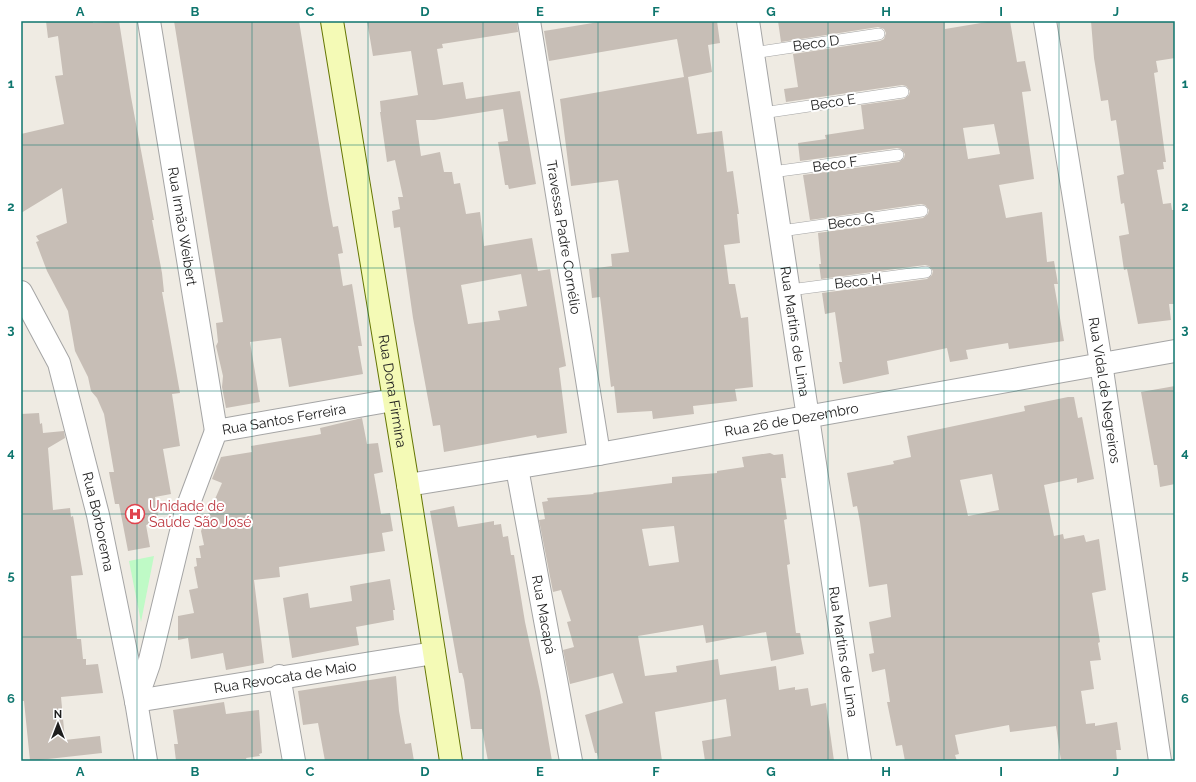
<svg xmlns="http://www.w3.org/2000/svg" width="1196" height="782" font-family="Raleway,sans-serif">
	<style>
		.park { fill: #bffac6 }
		.building { fill: #c7beb6; fill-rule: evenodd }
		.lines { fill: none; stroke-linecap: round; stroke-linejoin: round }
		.lane-casing { stroke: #a5a5a5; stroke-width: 12 }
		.street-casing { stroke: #a5a5a5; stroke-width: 24 }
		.secondary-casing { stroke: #657603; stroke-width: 24 }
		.lane { stroke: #fff; stroke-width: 11 }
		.street { stroke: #fff; stroke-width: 22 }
		.secondary { stroke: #f4fab6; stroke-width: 22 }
		.grid { fill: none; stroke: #0f766e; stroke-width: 1; stroke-opacity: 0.55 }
		.labels { text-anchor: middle; stroke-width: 4; stroke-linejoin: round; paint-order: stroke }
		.street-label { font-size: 14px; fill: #1e1e1e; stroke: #fff }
		.health-label { font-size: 14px; fill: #be3a42; stroke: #fff; text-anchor: start }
		.neatline { fill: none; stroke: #0f766e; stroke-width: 1.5 }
		.grid-label { font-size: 13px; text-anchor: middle; font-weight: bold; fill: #0f766e }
	</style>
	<rect width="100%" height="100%" fill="#efebe3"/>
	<!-- park -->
	<path class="park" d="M154 556 141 622 129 561Z"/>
	<!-- building -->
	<path class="building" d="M46 21H93V23L119 21 131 97 154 220H152L162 273 164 292H162L180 393 172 394 180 446 163 449 171 494 155 497 159 522 146 525 150 547 128 551 119 504H115L109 472H114L104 414 97 398 91 391 88 377 75 351 68 311 47 271 36 242 39 241 36 236 67 223 62 188 21 213V134L64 124 55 76 63 75 58 36 48 38Z
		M174 21H299L328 199 333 227 338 226 343 253 338 254 343 286 352 284 362 346H358L363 374 289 387 281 338 250 342 260 402 226 408 222 387 223 376 216 346 218 342 216 323 223 322Z
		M367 21H517L518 32 442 44 443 48 437 49 443 85 463 82 466 99 520 91 536 184 509 189 508 185H505L498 142 508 141 503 109 434 120H416L421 156 440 152 444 172H452L454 184 460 183 466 214 480 212 484 246 532 238 538 271 550 269 566 366 559 368 567 433 537 438 536 435 444 452 440 425 433 426 413 318 400 227 394 228 392 211 400 209 398 197H403L395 160 387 162 380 112H381L380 101 418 95 411 51 373 56ZM521 274 527 306 498 311 500 320 468 324 461 285Z
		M605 21H717L720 43 708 45 712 72 688 77 697 134 722 131 727 172 733 171 739 214H737L740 243 724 245 729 284H735L741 318 748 317 753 387 735 389 737 401 693 406 694 414 653 419 652 411 617 413 614 386 611 387 600 297 592 298 589 269 612 266 611 254 629 252 618 180 571 186 560 99 684 77 677 39 549 61 544 31Z
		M778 21H945V29L993 21H1010L1017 62 1025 61 1031 91 1022 92 1034 179 999 185 1006 218 1042 212 1047 262 1054 261 1058 284H1054L1064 341 1009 349 1008 343 966 350 968 359 950 362 947 348 887 361 889 374 843 384 839 362H842L835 312 825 314 822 293 927 279 932 275 933 271 929 266 925 265 821 279 819 264H821L818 233 923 218 928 214 929 210 925 205 921 204 810 220 803 175 899 162 904 158 905 154 901 149 897 148 800 161 798 143 826 139 825 135 864 129 861 105 904 99 909 95 910 91 906 86 902 85 786 102 784 89 798 87 793 54 880 41 884 39 886 33 884 29 878 27 781 42ZM994 124 1000 154 968 159 963 128Z
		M1091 21H1175V58L1156 61 1158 72 1154 73 1166 162H1163L1164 169 1157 170 1163 204 1171 203 1172 210H1175V304H1169L1171 320 1138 324 1127 269 1124 270 1119 236 1129 234 1124 203 1121 204 1117 176 1124 174 1116 120 1111 121 1108 100 1101 101 1094 58Z
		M1175 386V484L1160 487 1157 465H1154L1141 392Z
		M1068 397H1074L1078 418 1082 417 1094 479 1077 483V478L1044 485 1054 536 1063 534 1064 539 1084 535 1086 542 1099 539 1106 590 1092 593 1100 642 1098 643 1101 660 1090 661 1094 689 1081 691 1086 724 1095 723V726L1117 722 1121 750H1116L1117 761H1061L1056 726 1010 732 1009 725 955 735 959 754 955 755 957 761H905L902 745 896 746 887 702H890L885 669 872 672 869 654 874 653 869 622 891 617 887 584 869 587 860 522 857 506 853 507 847 473 894 464 893 461 911 457 907 436 1025 411 1024 406ZM992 474 999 510 968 516 960 480Z
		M39 413 40 424 42 423 43 433 64 431 65 438 48 448 53 510 70 508 71 517 73 516 83 575 71 576 77 639H81L83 659H86V665L98 664 103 693 61 697 65 740 100 736 102 753 30 761 24 701H21V414Z
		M362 418 367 444 378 443 383 472 374 474 381 514 390 513 393 531 382 533 385 551 279 567 280 577 254 580 264 663 226 670 223 653 191 659 188 638 178 640V616L194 613 189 590 198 588 194 567 197 566 196 558H201L199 546 204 545 201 531 222 483 212 479 221 457 252 452 251 446 316 435 321 434 320 428Z
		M770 453 774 455 783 454 786 478H781L787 519 784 520 790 564 787 565 796 633H800L804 654 771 661 766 632 706 643 703 625 638 636 645 676 677 672 676 666 718 659 720 675 776 666 779 690 795 687V690L808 688 811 706 826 703 834 761H705L702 741 731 736 726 699 655 712 662 761H599L597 753H595L585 715 623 703 613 673 570 684 563 650 574 647 567 622 571 621 561 590 553 592 539 520 545 519 542 502 548 501 547 498 594 494 593 493 672 483V477L717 473V471L744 467 742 457ZM674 526 679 562 649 566 642 529Z
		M454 506 458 527 494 521V525L501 524 503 537 508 536 511 555H514L525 622 540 691 552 761H488L482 729H471L464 680 462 673H459L430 511Z
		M390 579 395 610H393L394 620 356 627 359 645 292 658 283 598 308 593 310 608 352 601 350 586Z
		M396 676 399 711 405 744 411 743 414 761H325L318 723 303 725 298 691Z
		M224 702 226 714 259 710 262 753 259 754 260 756 246 758 247 761H176L174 744H178L173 710Z"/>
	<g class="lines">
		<!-- lane casing -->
		<g class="lane-casing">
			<path id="lane" d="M753 53 879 34
				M762 113 903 92
				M772 172 898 155
				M781 231 922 211
				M790 290 926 272"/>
		</g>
		<!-- street casing -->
		<g class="street-casing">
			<g id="street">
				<path id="s1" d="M149 21 216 431"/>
				<path id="s2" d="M529 21 599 454"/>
				<path id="s3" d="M748 21 860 761"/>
				<path id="s4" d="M1045 21 1101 363 1160 761"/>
				<path id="s5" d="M21 292 59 363 98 515 136 701 146 761"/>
				<path id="s6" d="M517 468 571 761"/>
				<path id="s7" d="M408 485 599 454 1175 351"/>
				<path d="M279 676 294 761"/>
				<path id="s8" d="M136 701 149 664 186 511 216 431 393 400"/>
				<path id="s9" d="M136 701 434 653"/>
			</g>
		</g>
		<!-- secondary casing -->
		<g class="secondary-casing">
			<g id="secondary">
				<path id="s10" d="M332 21 408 485 451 761"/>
			</g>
		</g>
		<!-- lane -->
		<use href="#lane" class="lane"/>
		<!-- street -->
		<use href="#street" class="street"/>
		<!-- secondary -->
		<use href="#secondary" class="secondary"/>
	</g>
	<!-- grid -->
	<path class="grid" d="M137 21V761M252 21V761M368 21V761M483 21V761M598 21V761M713 21V761M828 21V761M944 21V761M1059 21V761M21 145H1175M21 268H1175M21 391H1175M21 514H1175M21 637H1175"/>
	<!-- icons -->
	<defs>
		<g id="hospital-ring" transform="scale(1)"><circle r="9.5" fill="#fff" stroke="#e0444e" stroke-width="1.5"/><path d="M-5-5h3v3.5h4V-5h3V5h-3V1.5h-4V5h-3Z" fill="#e0444e"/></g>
	</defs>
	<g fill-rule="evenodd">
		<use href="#hospital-ring" x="135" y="514"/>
	</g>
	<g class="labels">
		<!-- street labels -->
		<g class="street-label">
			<text transform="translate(816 43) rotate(-8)" y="5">Beco D</text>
			<text transform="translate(833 102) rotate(-9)" y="5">Beco E</text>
			<text transform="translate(835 164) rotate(-8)" y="5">Beco F</text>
			<text transform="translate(851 221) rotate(-8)" y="5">Beco G</text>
			<text dy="5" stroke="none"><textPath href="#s1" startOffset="208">Rua Irmão Weibert</textPath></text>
			<text dy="5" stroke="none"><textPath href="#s2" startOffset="219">Travessa Padre Cornélio</textPath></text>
			<text transform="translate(858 281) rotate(-7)" y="5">Beco H</text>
			<text dy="5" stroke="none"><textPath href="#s3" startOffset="314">Rua Martins de Lima</textPath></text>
			<text dy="5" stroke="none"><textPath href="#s10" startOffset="375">Rua Dona Firmina</textPath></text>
			<text dy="5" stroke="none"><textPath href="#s4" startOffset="374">Rua Vidal de Negreiros</textPath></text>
			<text dy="5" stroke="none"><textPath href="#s8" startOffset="351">Rua Santos Ferreira</textPath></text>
			<text dy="5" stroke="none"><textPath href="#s7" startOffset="389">Rua 26 de Dezembro</textPath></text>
			<text dy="5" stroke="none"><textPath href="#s5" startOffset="244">Rua Borborema</textPath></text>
			<text dy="5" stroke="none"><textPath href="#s6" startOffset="149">Rua Macapá</textPath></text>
			<text dy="5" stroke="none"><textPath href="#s3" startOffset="638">Rua Martins de Lima</textPath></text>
			<text dy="5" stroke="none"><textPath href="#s9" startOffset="151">Rua Revocata de Maio</textPath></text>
		</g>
		<!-- health labels -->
		<g class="health-label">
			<text x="149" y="511">Unidade de<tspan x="149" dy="16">Saúde São José</tspan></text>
		</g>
	</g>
	<!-- border -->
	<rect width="1196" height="782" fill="none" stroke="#ffffff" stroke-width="44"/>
	<!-- north arrow -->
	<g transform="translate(58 724)" stroke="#ffffff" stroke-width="3" paint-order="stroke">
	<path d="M0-3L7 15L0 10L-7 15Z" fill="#1e1e1e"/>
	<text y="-6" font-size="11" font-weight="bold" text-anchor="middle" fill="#1e1e1e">N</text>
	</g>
	<rect x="22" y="22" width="1152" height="738" class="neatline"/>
	<g class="grid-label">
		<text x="80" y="16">A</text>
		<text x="195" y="16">B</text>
		<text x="310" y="16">C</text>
		<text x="425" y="16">D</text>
		<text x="540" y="16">E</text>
		<text x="656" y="16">F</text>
		<text x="771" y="16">G</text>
		<text x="886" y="16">H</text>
		<text x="1001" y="16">I</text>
		<text x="1116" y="16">J</text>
		<text x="11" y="88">1</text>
		<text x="1185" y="88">1</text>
		<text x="11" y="211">2</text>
		<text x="1185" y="211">2</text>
		<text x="11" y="334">3</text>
		<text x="1185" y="334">3</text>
		<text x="11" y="457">4</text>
		<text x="1185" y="457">4</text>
		<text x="11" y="580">5</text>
		<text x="1185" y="580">5</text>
		<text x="11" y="703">6</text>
		<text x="1185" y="703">6</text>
		<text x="80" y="776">A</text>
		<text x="195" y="776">B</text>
		<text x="310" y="776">C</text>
		<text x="425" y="776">D</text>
		<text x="540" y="776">E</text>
		<text x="656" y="776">F</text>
		<text x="771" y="776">G</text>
		<text x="886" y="776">H</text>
		<text x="1001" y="776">I</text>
		<text x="1116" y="776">J</text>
	</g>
</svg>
